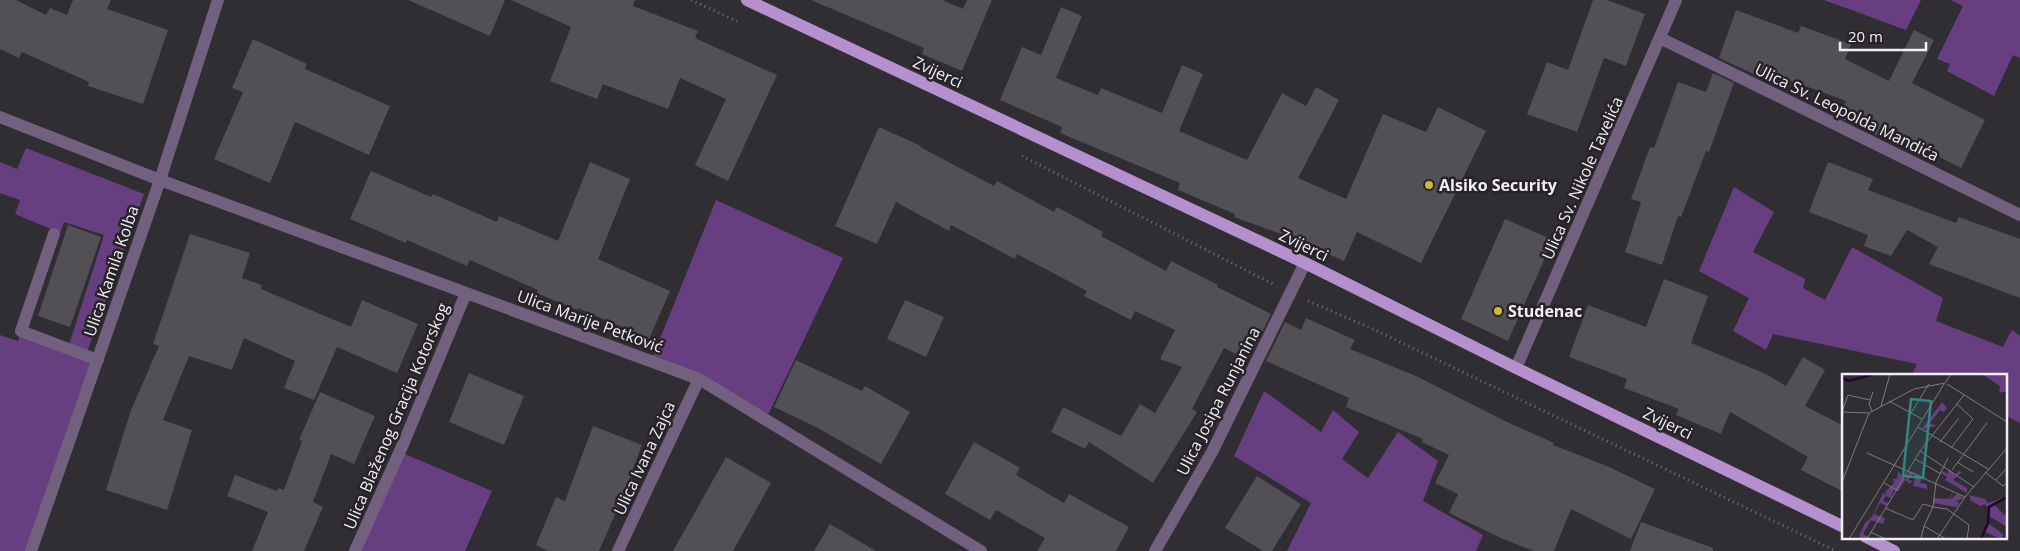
<svg xmlns="http://www.w3.org/2000/svg" width="2020" height="551" font-family="'Open Sans',sans-serif">
	<style>
		.green { fill: #673f80 }
		.building { fill: #524f55 }
		.lines { fill: none; stroke-linecap: round; stroke-linejoin: round }
		.path { stroke: #737076; stroke-width: 3; stroke-dasharray: 1 4; stroke-linecap: butt }
		.minor { stroke: #72607f; stroke-width: 12 }
		.major { stroke: #b590ce; stroke-width: 12 }
		.poi-dot { fill: #ccb938; stroke: #272329; stroke-width: 2 }
		.labels { text-anchor: middle; stroke-width: 5; stroke-linejoin: round; paint-order: stroke }
		.street-label { font-size: 16px; fill: #f1eff3; stroke: #272329 }
		.poi-label { font-size: 16px; font-weight: bold; fill: #f1eff3; stroke: #272329; text-anchor: start }
		.inset-river { fill: none; stroke: #220333; stroke-width: 2.5 }
		.inset-road { fill: none; stroke: #7d7b80; stroke-width: 1 }
		.view { fill: #318882; fill-opacity: 0.15; stroke: #318882; stroke-width: 2.5 }
		.inset-edge { fill: none; stroke: #f1eff3; stroke-width: 2.5 }
	</style>
	<rect width="100%" height="100%" fill="#302d33"/>
	<!-- green -->
	<path class="green" d="M1824 0H1921L1906 30Z
		M1950 0H2020V58L2013 55 1994 96 1947 71 1950 64 1937 59 1963 6Z
		M26 148 144 194 86 355 98 360 31 551H0V335L18 341 21 331 68 348 104 235 64 222 60 233 15 214 20 200 0 193V162L17 169Z
		M1734 187 1774 212 1753 252 1805 279 1803 288 1825 300 1852 247 1943 298 1936 321 2003 347 2012 330 2020 336V423L2006 416V375H1912L1917 364 1773 334 1766 350 1733 331 1749 298 1699 271Z
		M716 200 843 258 766 419 651 361Z
		M1264 391 1321 432 1333 410 1359 432 1342 459 1368 478 1398 432 1438 461 1423 501 1483 535 1476 551H1287L1311 503 1234 456Z
		M400 452 492 491 465 551H355Z"/>
	<!-- building -->
	<path class="building" d="M0 0H16L46 15 50 8 67 15 73 0H111L107 9 168 30 143 104 88 86 89 82 22 52 19 58 0 49Z
		M408 0H505L490 36Z
		M511 0H635L633 6 698 31 695 38 777 75 728 181 695 165 726 99 680 78 668 109 603 84 597 99 550 81 571 27Z
		M811 0H942L963 9 967 0H992L962 71 922 54 924 48Z
		M1593 0H1607L1645 14 1626 66 1604 58 1577 132 1527 114 1547 62 1568 70Z
		M1061 7 1082 16 1056 78 1098 95 1101 88 1162 113 1182 65 1203 74 1179 131 1247 160 1282 93 1306 106 1316 87 1339 100 1298 178 1346 199 1383 114 1426 132 1438 107 1486 131 1421 263 1357 232 1344 261 1295 239 1234 217 1235 214 1178 190 1180 183 1060 133 1062 127 1000 100 1022 47 1041 55Z
		M1736 10 1798 33 1801 26 1851 44 1845 59 1889 81 1914 30 1934 40 1912 83 1985 120 1961 168 1890 132 1886 140 1839 117 1846 101 1770 73 1767 80 1719 58Z
		M253 39 307 64 305 69 390 106 369 155 295 122 270 183 214 159 243 92 232 88Z
		M1713 73 1734 83 1709 152 1706 151 1681 217 1678 216 1662 265 1625 252 1641 202 1631 199 1650 147 1654 148 1678 82 1706 92Z
		M879 127 921 146 920 147 994 186 997 181 1054 212 1057 207 1103 232 1101 236 1166 271 1171 261 1218 285 1217 287 1271 314 1251 355 1246 353 1244 358 1224 348 1192 409 1197 412 1153 483 1089 442 1085 449 1051 432 1063 407 1121 436 1140 404 1155 413 1182 367 1160 359 1175 330 1135 311 1131 320 1084 296 1087 291 1017 254 1015 259 951 225 949 231 896 202 877 244 835 226Z
		M590 162 630 179 598 259 670 291 649 339 578 308 577 310 537 293 538 290 470 260 467 266 407 240 406 243 350 219 371 171 431 197 433 194 497 222 499 216 558 241Z
		M1828 162 1873 179 1868 190 1956 223 1959 217 2020 239V298L1929 264 1938 247 1907 230 1891 256 1864 246 1868 235 1809 212Z
		M1505 219 1553 240 1508 341 1461 319Z
		M68 225 101 237 70 327 38 316Z
		M190 234 250 253 242 278 262 285 261 289 351 327 362 300 418 324 397 373 337 347 314 400 284 388 295 361 244 338 232 370 189 356 163 420 192 430 167 510 106 490 131 410 159 346 153 344Z
		M1664 279 1708 296 1691 343 1766 374 1786 386 1803 357 1825 370 1805 406 1844 426V492L1801 470 1808 457 1730 412 1721 434 1676 415 1679 409 1624 388 1627 379 1569 357 1588 305 1646 327Z
		M905 300 944 317 926 357 887 339Z
		M1306 318 1355 340 1350 349 1416 376 1505 421 1554 443 1553 445 1607 466 1655 489 1631 539 1571 509 1554 551H1534L1503 539 1449 513 1458 494 1435 483 1449 455 1422 442 1423 439 1346 407 1349 398 1266 361 1285 322 1301 330Z
		M796 360 862 391 865 386 910 412 881 464 816 427 774 407Z
		M469 373 524 396 504 445 449 422Z
		M320 392 375 416 354 464 331 454 313 502 323 507 304 551H252L268 512 227 496 235 475 277 491 278 488 284 490 302 441 299 440Z
		M593 426 642 445 621 501 599 551H548L536 545 556 497 565 501Z
		M974 442 1020 468 1016 475 1064 503 1069 494 1129 527 1116 551H1037L1045 538 996 510 990 520 945 494Z
		M726 457 771 483 733 551H673Z
		M1257 476 1301 504 1272 551H1263L1225 528Z
		M1641 522 1713 548V551H1630Z
		M830 524 876 551H814Z"/>
	<g class="lines">
		<!-- path -->
		<path class="path" d="M691 0 739 22
			M1022 156 1273 284
			M1308 301 1375 330 1836 551"/>
		<!-- minor -->
		<path class="minor" d="M1660 38 2020 215
			M0 117 160 180 699 379 981 551
			M54 234 21 331 98 360
			M1516 368 1676 0
			M31 551 160 180 218 0
			M355 551 404 442 466 293
			M618 551 699 379
			M1155 551 1212 452 1305 263"/>
		<!-- major -->
		<path class="major" d="M747 0 1305 263 1516 368 1844 527
			M1866 537 1894 551"/>
	</g>
	<!-- markers -->
	<g class="poi-dot">
		<circle cx="1429" cy="185" r="5"/>
		<circle cx="1498" cy="311" r="5"/>
	</g>
	<g class="labels">
		<!-- street labels -->
		<g class="street-label">
			<text transform="translate(938 72) rotate(25)" y="6">Zvijerci</text>
			<text transform="translate(1847 112) rotate(26)" y="6">Ulica Sv. Leopolda Mandića</text>
			<text transform="translate(1582 178) rotate(-66)" y="6">Ulica Sv. Nikole Tavelića</text>
			<text transform="translate(1304 245) rotate(26)" y="6">Zvijerci</text>
			<text transform="translate(111 271) rotate(-71)" y="6">Ulica Kamila Kolba</text>
			<text transform="translate(590 321) rotate(20)" y="6">Ulica Marije Petković</text>
			<text transform="translate(1218 401) rotate(-63)" y="6">Ulica Josipa Runjanina</text>
			<text transform="translate(396 416) rotate(-67)" y="6">Ulica Blaženog Gracija Kotorskog</text>
			<text transform="translate(1668 423) rotate(26)" y="6">Zvijerci</text>
			<text transform="translate(644 458) rotate(-65)" y="6">Ulica Ivana Zajca</text>
		</g>
		<!-- poi labels -->
		<g class="poi-label">
			<text x="1439" y="191">Alsiko Security</text>
			<text x="1508" y="317">Studenac</text>
		</g>
	</g>
	<!-- overview -->
	<g transform="translate(1842 374)">
		<rect width="165" height="165" fill="#302d33"/>
		<path d="M140 0H165V17L157 19 158 12ZM100 28 105 34 102 38 98 36 88 49 95 52 80 55ZM106 95 113 101 117 97 120 98 111 106 125 114V119L103 106 105 103 99 99 100 97 106 100ZM56 97 64 106 68 97 85 104H80L78 109 85 110V115L71 112 74 101 70 100 66 107 70 106 68 110 63 106 56 117 52 115 49 124 44 122 41 126 47 130 45 132 38 129 32 140 43 144 41 150 29 146 21 160 30 165H19L17 162 23 149 30 143 41 119 44 121 43 118 52 109 51 105H55ZM111 117 108 126 115 120 122 124 114 127 117 129 115 133 91 129V124L107 125ZM127 121 143 125 146 129 161 124 152 131 165 143V153L147 142 148 135 142 130 139 132 129 127ZM146 149 162 161 159 165 143 158Z" fill="#673f80"/>
		<path class="inset-river" d="M0 4 7 7 29 1M139 165 146 149 147 133 165 123"/>
		<path class="inset-road" d="M105 10 165 48M47 27 80 45M39 32 48 0M30 37 27 30 31 18M0 38 27 39 72 15 103 9 109 0M0 38 6 21 28 26M69 39 87 10M76 53 146 95M98 68 117 44M109 74 131 45 115 30M78 77 132 113M25 79 123 123M73 85 99 100M115 88 131 98M110 96 145 49M143 98 161 112 165 109M154 106 165 94M0 108 27 39M42 109 56 117M43 134 71 146 81 130 91 133 94 108 106 84M82 152 91 133 105 135 127 151 125 165M28 158 44 165M7 165 102 10M25 165 78 77 122 21M79 165 82 152 104 165M95 165 123 123 165 74"/>
		<path class="view" d="M69 25 89 27 81 104 61 102Z"/>
		<rect width="165" height="165" class="inset-edge"/>
	</g>
	<!-- scale -->
	<path d="M1840 42v8h86v-8" fill="none" stroke="#f1eff3" stroke-width="2.5"/>
	<text x="1848" y="42" font-size="15" fill="#f1eff3" stroke="#272329" stroke-width="4" paint-order="stroke">20 m</text>
</svg>
